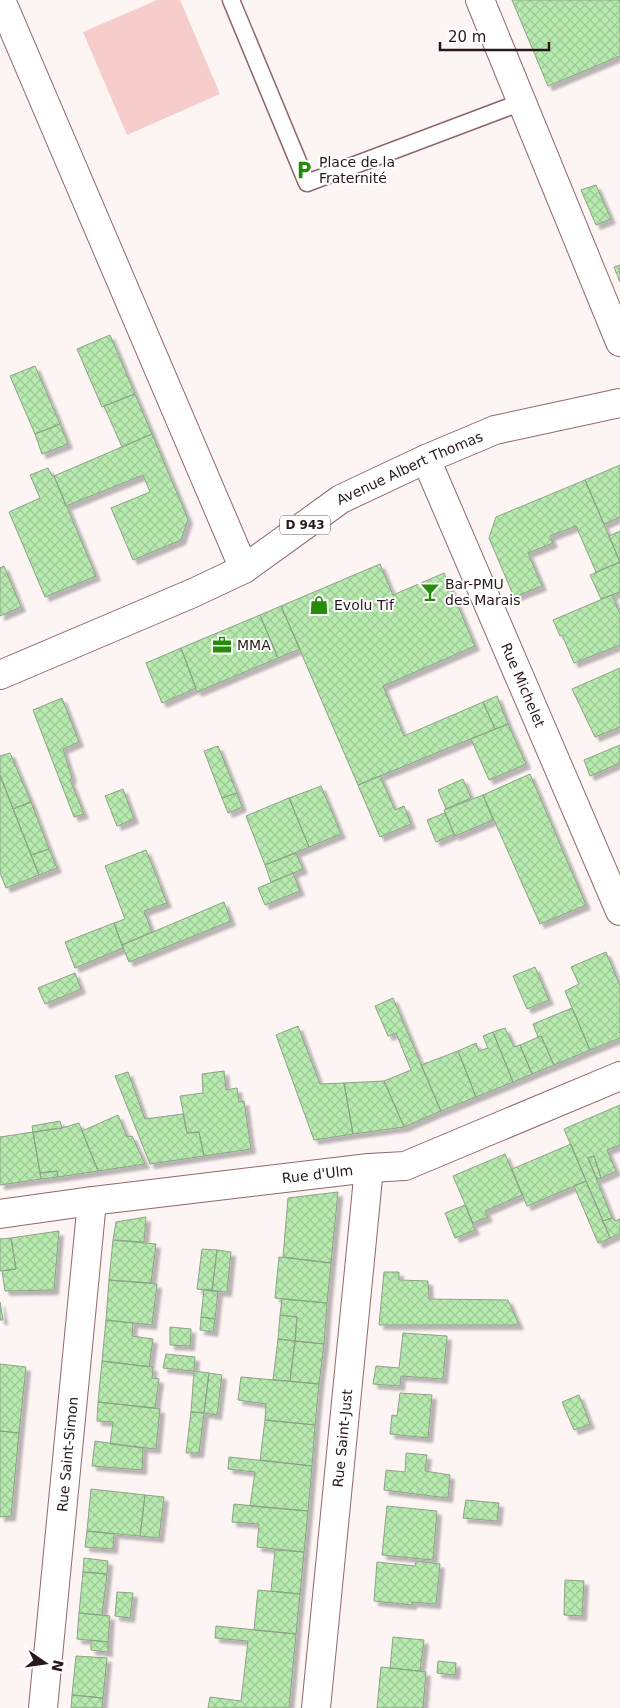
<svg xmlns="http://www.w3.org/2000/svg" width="620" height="1708" font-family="'DejaVu Sans',sans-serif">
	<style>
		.garden { fill: #f7cdcc }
		.building { fill: url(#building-cross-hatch); stroke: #8ba387; filter: url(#shadow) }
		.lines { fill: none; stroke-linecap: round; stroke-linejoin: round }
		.lane-casing { stroke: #8f696a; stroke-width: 19 }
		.street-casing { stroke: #8f696a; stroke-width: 30 }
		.primary-casing { stroke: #8f696a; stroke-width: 30 }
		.lane { stroke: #fff; stroke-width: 16 }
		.street { stroke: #fff; stroke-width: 28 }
		.primary { stroke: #fff; stroke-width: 28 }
		.labels { text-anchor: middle; stroke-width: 4; stroke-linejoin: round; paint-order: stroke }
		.shield { fill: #fff; stroke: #685d5e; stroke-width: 1 }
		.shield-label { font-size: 12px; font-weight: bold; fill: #281819 }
		.poi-label { font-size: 14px; fill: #281819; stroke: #fff; text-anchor: start }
		.street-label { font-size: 14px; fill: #281819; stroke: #fff }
	</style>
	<defs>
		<pattern id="building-cross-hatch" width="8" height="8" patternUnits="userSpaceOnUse" patternTransform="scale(1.25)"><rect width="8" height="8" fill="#b7eaae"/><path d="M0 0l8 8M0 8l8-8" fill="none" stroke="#9dc895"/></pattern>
		<filter id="shadow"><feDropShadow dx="4.5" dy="4.5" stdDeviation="1" flood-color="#0004"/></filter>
	</defs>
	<rect width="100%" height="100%" fill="#fdf4f4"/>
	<!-- garden -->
	<path class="garden" d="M157 0H180L220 94 127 135 83 32Z"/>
	<!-- building -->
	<path class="building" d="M512 0H620V56L548 86Z
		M596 185 611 219 596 225 581 190Z
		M620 265V282L614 267Z
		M110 335 135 394 102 407 77 349Z
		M35 366 60 424 35 434 10 376Z
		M135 394 152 434 122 447 104 406Z
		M60 424 68 444 42 454 35 434Z
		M152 434 188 519 181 540 133 560 111 508 150 492 143 475 66 506 54 476Z
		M620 465V517L604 524 585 480Z
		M48 468 52 476H54L96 576 45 597 9 512 40 498 30 475Z
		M585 480 620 562 596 572 576 526 550 536 553 543 528 553 542 586 514 597 489 538 496 517Z
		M620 531V562L609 536Z
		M620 562V592L601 599 590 575Z
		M380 564 393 595 444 573 475 646 383 686 404 736 483 702 495 729 358 785 281 606Z
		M4 566 21 607 0 616V568Z
		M612 595 620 614V645L574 663 562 635 560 636 553 620Z
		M281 606 300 649 278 658 260 615Z
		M260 615 278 658 197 692 181 648Z
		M181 648 196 688 162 703 146 663Z
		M620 668V727L595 737 572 689Z
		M497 696 508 724 495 729 483 702Z
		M62 698 79 742 63 749 72 778 70 780 84 814 74 817 33 710Z
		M508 724 526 764 489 780 471 739Z
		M620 745V763L590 776 584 760Z
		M218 746 237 793 222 798 204 751Z
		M10 753 31 802 13 809 0 775V756Z
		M530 774 586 905 540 924 483 795Z
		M0 775 39 875 6 888 0 873Z
		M380 776 395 810 404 806 411 824 380 837 358 785Z
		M463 779 471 798 446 809 438 790Z
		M321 786 341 834 309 847 289 798Z
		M123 789 134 819 117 826 105 796Z
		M237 793 242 807 228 813 222 798Z
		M483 795 493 820 455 836 444 810Z
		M289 798 309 847 265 865 246 816Z
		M31 802 49 849 31 855 13 809Z
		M445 813 454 834 436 842 427 820Z
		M49 849 57 868 39 875 31 855Z
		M146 850 167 903 144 911 152 932 122 945 114 923 125 919 105 866Z
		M296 853 303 869 271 882 265 865Z
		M293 873 300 891 265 905 258 888Z
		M224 902 231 921 129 962 122 945Z
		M114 923 123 948 75 968 65 942Z
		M606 952 620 986V1038L590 1050 565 991 579 984 571 967Z
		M535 967 549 1000 527 1009 513 976Z
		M75 973 81 989 45 1004 38 988Z
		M393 998 441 1111 404 1127 384 1081 411 1070 396 1033 388 1036 375 1006Z
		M572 1008 590 1050 554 1065 541 1036 538 1037 533 1024Z
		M298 1026 320 1084 344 1083 353 1134 314 1140 276 1035Z
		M505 1028 514 1047 520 1045 532 1074 513 1082 493 1032Z
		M493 1032 513 1082 476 1097 458 1051 476 1043 479 1051 488 1048 483 1036Z
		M541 1036 554 1065 532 1074 520 1045Z
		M458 1051 476 1097 441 1111 421 1065Z
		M224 1071 226 1090 237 1088 239 1102 244 1101 251 1149 204 1156 199 1132 187 1133 180 1096 203 1093 202 1074Z
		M128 1072 145 1119 183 1114 187 1133 199 1132 204 1156 150 1164 115 1076Z
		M384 1081 404 1127 353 1134 344 1083Z
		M620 1105V1145L607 1150 616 1171 601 1178 594 1156 588 1158 612 1218 603 1221 564 1129Z
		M118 1115 127 1137 132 1136 145 1164 98 1171 82 1131Z
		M60 1121 62 1128 33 1132 32 1126Z
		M79 1123 98 1171 58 1177 57 1171 40 1173 33 1132 62 1128Z
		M33 1132 41 1179 0 1185V1137Z
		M571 1144 586 1181 527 1206 512 1169Z
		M505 1154 522 1195 485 1211 488 1217 473 1223 453 1176Z
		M594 1156 601 1178 597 1179 588 1158Z
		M57 1171 58 1177 41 1179 40 1173Z
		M586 1181 610 1238 600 1243H598L574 1186Z
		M338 1192 331 1263 283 1257 288 1198Z
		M465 1205 475 1230 455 1238 445 1213Z
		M146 1217 144 1242 113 1240 116 1222Z
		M612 1218 615 1221 620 1219V1234L610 1238 603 1221Z
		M59 1231 54 1290 5 1291 2 1271 16 1269 11 1238Z
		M11 1238 16 1269 0 1271V1239Z
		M113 1240 156 1244 151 1283 109 1280Z
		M202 1249 217 1250 212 1291 197 1289Z
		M217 1250 231 1252 227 1292 212 1291Z
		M279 1257 331 1263 327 1303 275 1298Z
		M384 1272H399V1280L428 1281 429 1299 508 1300 519 1325H379Z
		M109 1280 157 1284 152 1325 106 1320Z
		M204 1289 218 1291 215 1319 201 1317Z
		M282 1299 327 1303 324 1344 295 1341 297 1317 280 1315Z
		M0 1302 3 1320H0Z
		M280 1315 297 1317 295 1341 278 1339Z
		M201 1317 215 1319 213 1332 200 1330Z
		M106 1320 133 1323 132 1336 153 1339 149 1367 102 1361Z
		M170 1327 191 1329 190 1346 170 1345Z
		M403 1333 447 1336 443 1379 401 1376 400 1386 373 1384 376 1366 399 1368Z
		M278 1339 295 1341 290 1381 273 1380Z
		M295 1341 324 1344 319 1384 290 1381Z
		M166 1354 195 1357 194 1371 163 1368Z
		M102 1361 153 1367 152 1378 159 1379 155 1408 98 1402Z
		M0 1364 26 1367 19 1433 0 1431Z
		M194 1371 209 1373 204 1413 191 1412Z
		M209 1373 222 1375 217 1415 204 1413Z
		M241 1377 319 1384 315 1425 265 1420 266 1404 238 1400Z
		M400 1393 432 1395 428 1438 390 1434 392 1415 397 1416Z
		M579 1395 590 1424 574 1430 562 1402Z
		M98 1402 160 1409 156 1449 110 1444 113 1422 97 1421Z
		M191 1412 204 1413 199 1453H186Z
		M265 1420 315 1425 312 1466 260 1460Z
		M0 1431 19 1433 11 1516 0 1517Z
		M95 1441 143 1448 142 1470 92 1466Z
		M406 1453 427 1455 425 1471 450 1475 448 1498 384 1490 386 1470 405 1472Z
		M229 1457 312 1466 308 1511 250 1506 255 1472 228 1469Z
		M91 1489 145 1495 140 1536 87 1531Z
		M145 1495 164 1497 159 1538 140 1536Z
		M466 1500 499 1503 497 1521 463 1518Z
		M234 1504 308 1511 304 1552 257 1547 259 1524 232 1522Z
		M387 1506 437 1511 433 1560 382 1555Z
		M87 1531 114 1534 113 1549 85 1547Z
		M275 1550 304 1552 300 1594 271 1591Z
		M84 1558 108 1561 107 1574 83 1572Z
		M416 1561 440 1564 436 1604 412 1602V1605L374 1601 377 1562 415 1566Z
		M83 1572 107 1574 102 1615 79 1613Z
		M565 1580 584 1581 582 1616 564 1615Z
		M258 1590 300 1594 296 1634 254 1630Z
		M117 1592 133 1593 130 1618 115 1616Z
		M79 1613 110 1616 108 1642 77 1639Z
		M216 1626 296 1634 289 1708H208L210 1697 241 1701 248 1641 215 1638Z
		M393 1637 424 1640 420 1671 390 1668Z
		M91 1640 108 1642V1652L91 1650Z
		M76 1656 107 1658 103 1698 72 1695Z
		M438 1661 456 1663 455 1675 437 1673Z
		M381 1667 426 1672 423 1708H377Z
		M72 1695 103 1698 102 1708H71Z"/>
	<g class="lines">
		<!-- lane casing -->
		<g class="lane-casing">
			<path id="lane" d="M231 0 307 183 522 102"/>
		</g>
		<!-- street casing -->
		<g class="street-casing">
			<g id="street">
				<path d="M1 0 244 569"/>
				<path d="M480 0 620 342"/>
				<path id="s1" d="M426 459 620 911"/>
				<path id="s2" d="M0 1214 92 1201 369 1168 405 1166 620 1076"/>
				<path id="s3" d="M43 1708 92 1201"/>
				<path id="s4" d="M316 1708 369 1168"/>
			</g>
		</g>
		<!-- primary casing -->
		<g class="primary-casing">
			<g id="primary">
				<path id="s5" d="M0 675 193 593 244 569 341 499 426 459 495 430 620 403"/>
			</g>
		</g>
		<!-- lane -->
		<use href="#lane" class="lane"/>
		<!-- street -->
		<use href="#street" class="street"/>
		<!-- primary -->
		<use href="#primary" class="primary"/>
	</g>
	<!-- icons -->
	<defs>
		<g id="parking-bare" transform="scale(1.5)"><path d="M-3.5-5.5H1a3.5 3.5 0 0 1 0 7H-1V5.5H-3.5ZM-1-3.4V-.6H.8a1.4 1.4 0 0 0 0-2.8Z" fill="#258c09" stroke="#fff" stroke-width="2.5" paint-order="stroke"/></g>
		<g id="bar-bare" transform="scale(1.5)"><path d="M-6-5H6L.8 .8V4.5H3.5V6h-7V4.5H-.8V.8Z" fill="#258c09" stroke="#fff" stroke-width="2.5" paint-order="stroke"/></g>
		<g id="shop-bare" transform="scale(1.5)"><path d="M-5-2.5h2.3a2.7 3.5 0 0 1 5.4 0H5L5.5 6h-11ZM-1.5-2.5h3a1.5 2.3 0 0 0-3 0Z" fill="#258c09" stroke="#fff" stroke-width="2.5" paint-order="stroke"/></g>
		<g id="office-bare" transform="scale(1.5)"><path d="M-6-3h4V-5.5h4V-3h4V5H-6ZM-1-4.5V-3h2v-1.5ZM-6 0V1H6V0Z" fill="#258c09" stroke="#fff" stroke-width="2.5" paint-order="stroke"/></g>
	</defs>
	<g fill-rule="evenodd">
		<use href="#parking-bare" x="304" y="170"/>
		<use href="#bar-bare" x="430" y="592"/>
		<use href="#shop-bare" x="319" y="605"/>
		<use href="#office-bare" x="222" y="645"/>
	</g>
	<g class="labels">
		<!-- shield labels -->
		<rect class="shield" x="280" y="515.5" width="50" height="19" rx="4"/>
		<g class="shield-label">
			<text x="305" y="529">D 943</text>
		</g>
		<!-- poi labels -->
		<g class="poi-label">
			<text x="319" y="167">Place de la<tspan x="319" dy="16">Fraternité</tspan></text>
			<text x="445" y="589">Bar-PMU<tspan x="445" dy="16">des Marais</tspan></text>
			<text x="334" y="610">Evolu Tif</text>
			<text x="237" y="650">MMA</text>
		</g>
		<!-- street labels -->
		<g class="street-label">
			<text dy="5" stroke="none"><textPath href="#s5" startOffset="461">Avenue Albert Thomas</textPath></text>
			<text dy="5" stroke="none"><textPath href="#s1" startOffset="246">Rue Michelet</textPath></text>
			<text dy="5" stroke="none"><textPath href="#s2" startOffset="320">Rue d'Ulm</textPath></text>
			<text dy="5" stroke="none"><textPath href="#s4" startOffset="271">Rue Saint-Just</textPath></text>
			<text dy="5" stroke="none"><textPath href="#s3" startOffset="255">Rue Saint-Simon</textPath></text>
		</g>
	</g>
	<!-- north arrow -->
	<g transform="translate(45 1663) rotate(103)" stroke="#ffffff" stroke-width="4" paint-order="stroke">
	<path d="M0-4L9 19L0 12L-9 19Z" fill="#281819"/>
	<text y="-8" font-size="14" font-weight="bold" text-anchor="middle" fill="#281819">N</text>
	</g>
	<!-- scale -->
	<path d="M440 42v8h109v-8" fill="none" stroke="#281819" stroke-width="2.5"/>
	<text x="448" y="42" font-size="15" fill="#281819" stroke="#ffffff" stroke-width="4" paint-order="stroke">20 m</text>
</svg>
